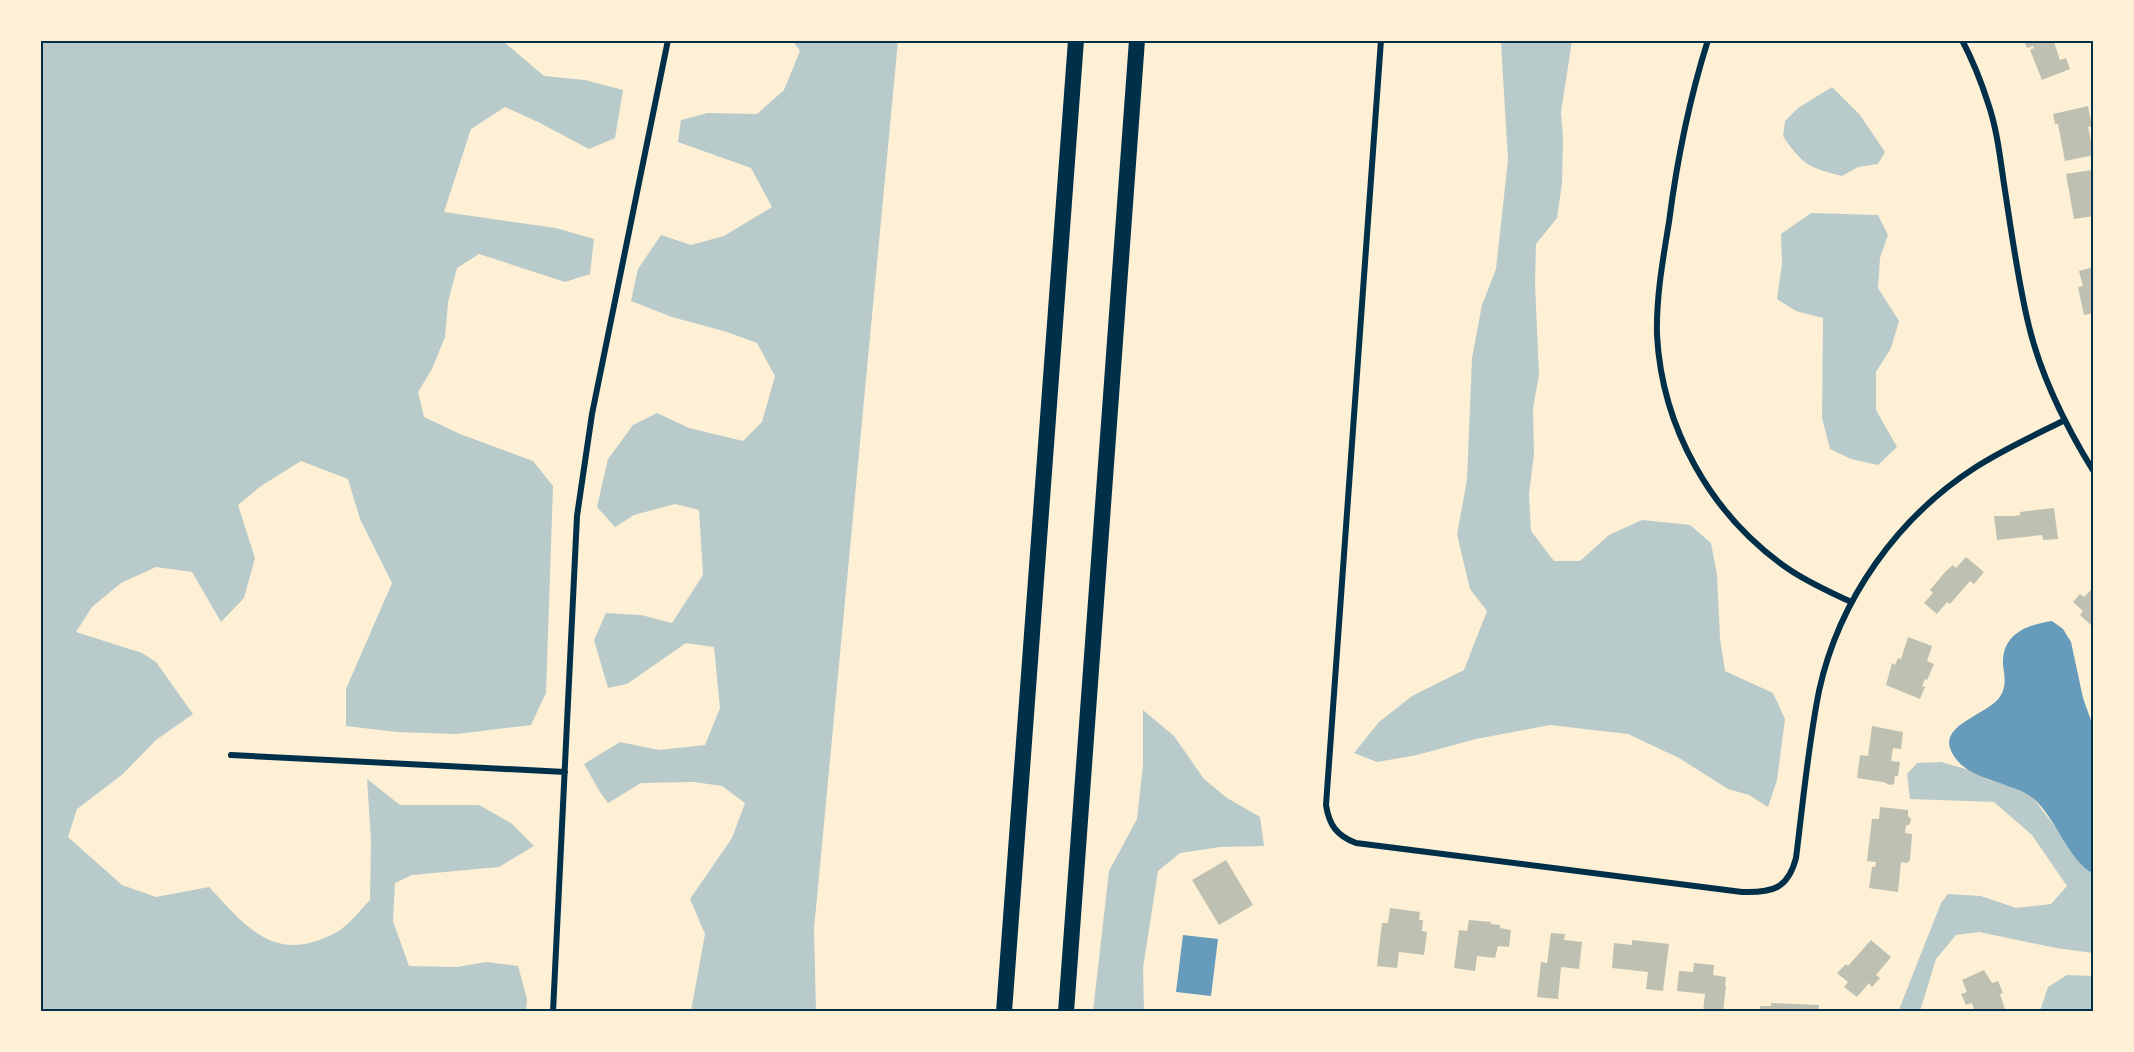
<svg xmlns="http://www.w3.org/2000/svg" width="2134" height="1052" font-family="Montserrat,sans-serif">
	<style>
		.green { fill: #b9caca }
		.water { fill: #669bbc }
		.building { fill: #bec0b2 }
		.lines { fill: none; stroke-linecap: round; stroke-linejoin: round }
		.minor { stroke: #003049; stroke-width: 6 }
		.motorway { stroke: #003049; stroke-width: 16 }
		.neatline { fill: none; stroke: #003049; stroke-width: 2 }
	</style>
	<rect width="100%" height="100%" fill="#fdf0d5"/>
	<!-- green -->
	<path class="green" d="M40 41H503L544 76 585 80 623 90 615 138 589 149 540 123 505 107 471 129 444 212 556 228 594 239 590 274 565 282 479 254 457 268 448 302 445 337 432 369 418 392 424 417 460 434 533 461 553 486 546 693 531 725 457 734 397 732 346 726V689L392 583 360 519 348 479 301 461 261 486 238 505 255 558 244 598 221 622 192 572 156 567 121 583 92 607 76 632 142 653 156 662 193 714 156 740 123 774 77 809 68 837 122 885 156 897 209 887C248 929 276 965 337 932 349 925 360 910 370 900L371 840 367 779 400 805H479L511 823 534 846 499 867 412 875 395 883 393 921 409 966 457 967 486 962 518 966 527 999 526 1011H41Z
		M793 41H898L814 929 816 1011H691L705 934 690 899 732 838 745 803 722 786 694 782 641 783 608 803 600 792 584 764 620 742 659 750 705 745 720 708 714 647 686 643 627 684 608 688 594 640 606 613 641 615 672 623 703 575 699 510 675 504 634 515 615 527 597 507 608 459 633 425 657 413 689 428 743 441 762 422 775 376 757 343 727 332 672 317 631 301 638 269 661 235 691 245 724 236 772 207 751 168 678 142 681 120 708 113 757 114 784 90 800 51Z
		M1498 41H1572L1561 112 1563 139 1562 183 1557 218 1536 244 1535 284 1539 375 1533 408 1534 454 1529 494 1531 531 1554 561H1580L1609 535 1642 520 1690 525 1711 543 1717 575 1720 639 1725 671 1773 693 1785 719 1777 780 1768 807 1749 795 1728 789 1679 758 1628 734 1550 725 1476 739 1417 755 1377 762 1354 753 1379 722 1412 696 1464 670 1487 611 1470 589 1457 534 1467 480 1472 358 1482 305 1496 269 1508 160 1501 43Z
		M1832 87 1860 115 1885 152 1878 164 1858 167 1842 176C1810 168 1802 165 1783 136L1785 121 1798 108Z
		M1811 213 1878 215 1888 235 1880 258 1878 288 1899 321 1891 348 1876 372V410L1897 447 1878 465 1851 459 1830 449 1822 418 1823 318 1796 311 1777 299 1782 264 1781 234Z
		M1143 710 1174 736 1204 779 1227 798 1260 817 1264 846 1220 847 1180 853 1158 871 1143 968 1144 1011H1093L1109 871 1137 819 1143 765Z
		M1941 762 1969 770 1989 780 2011 786 2033 798 2062 836 2079 862 2093 873V953L2056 948 1979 932 1956 935 1936 959 1920 1011 1898 1012 1941 903 1948 894 1981 896 2016 908 2051 904 2067 886 2032 835 1994 802 1910 799 1907 774 1917 763Z
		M2067 975 2093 976V1011H2040L2048 987Z"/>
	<!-- water -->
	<path class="water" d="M2052 621 2063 629 2071 642 2083 698 2093 726V873C2071 864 2055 817 2034 799 2011 780 1961 781 1950 748 1942 723 1992 713 2001 695 2007 685 2004 674 2003 664 2002 634 2026 625 2052 621Z
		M1183 935 1218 939 1211 996 1176 992Z"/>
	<!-- building -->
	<path class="building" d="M2024 40H2058L2054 42 2060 60 2066 58 2070 69 2042 80 2030 50 2034 48 2033 46 2027 48Z
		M2088 106 2092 126 2088 127 2094 155 2065 161 2058 124H2055L2053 114Z
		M2092 170 2094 174V216L2074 219 2066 174Z
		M2094 267V313L2084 315 2078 287 2083 286 2079 271Z
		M2054 508 2058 539 2043 540 2042 535 1997 540 1994 516H2014L2020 515V512Z
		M1966 557 1984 572 1974 584 1970 581 1950 604 1947 602 1937 614 1924 603 1933 593 1930 590 1945 572 1953 565 1956 568Z
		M2094 587V628L2080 615 2083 611 2073 602 2080 594 2084 597Z
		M1908 637 1932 646 1927 661 1934 664 1927 680 1925 679 1922 686 1925 687 1920 699 1886 685 1892 663 1895 665 1898 658 1901 659Z
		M1872 726 1903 732 1901 749 1893 748 1891 761 1900 762 1898 776H1895L1894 784 1890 785 1883 782 1857 778 1860 755 1868 756Z
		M1880 807 1908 810V816L1911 819 1910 824 1906 826 1905 833 1912 834 1910 860 1907 863 1901 862 1898 892 1869 888 1872 867H1875L1876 862 1867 861 1872 819H1879Z
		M1226 860 1253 905 1219 925 1192 880Z
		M1390 908 1420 912 1419 920H1423L1422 931 1427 932 1424 955 1399 952 1397 968 1377 966 1382 923H1388Z
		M1469 920 1491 922V924L1500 925V928L1511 930 1509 947 1498 946 1495 958 1477 956 1475 971 1454 968 1459 930 1467 931Z
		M1551 933 1565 934 1564 940 1582 942 1579 969 1561 967 1558 999 1537 997 1541 962 1547 963Z
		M1632 940 1669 944 1663 991 1646 989 1648 972 1612 968 1614 943 1632 945Z
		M1871 940 1891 957 1876 975 1880 978 1872 987 1869 983 1857 997 1844 987 1848 982 1837 973 1846 964 1848 966Z
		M1694 963 1714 965 1713 975 1726 977 1725 986H1726L1723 1012H1703L1705 994 1677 991 1679 971 1693 972Z
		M1984 970 1992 983 1998 981 2003 993 2000 994 2006 1012H1975L1972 1003 1966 1005 1961 994 1967 992 1962 980Z
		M1771 1003 1819 1005V1012H1760V1006H1771Z"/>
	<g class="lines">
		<!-- minor -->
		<path class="minor" d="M1381 40 1326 805C1329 825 1337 836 1356 843L1742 892C1772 893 1788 889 1796 858 1803 803 1808 746 1819 691 1839 599 1898 517 1976 467 2004 449 2035 435 2065 420
			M1708 40C1689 100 1677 160 1669 222 1663 259 1656 297 1657 335 1662 428 1711 515 1787 568 1807 582 1830 592 1851 602
			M1962 40C1973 61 1981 81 1988 103 1997 129 2000 157 2004 184 2011 229 2017 274 2027 318 2039 373 2065 425 2094 472
			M231 755 565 772
			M553 1012 577 516 592 414 668 40"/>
		<!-- motorway -->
		<path class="motorway" d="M1004 1012 1076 40
			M1066 1012 1137 40"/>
	</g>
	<!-- border -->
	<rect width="2134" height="1052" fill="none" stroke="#fdf0d5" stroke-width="84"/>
	<rect x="42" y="42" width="2050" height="968" class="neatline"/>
</svg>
